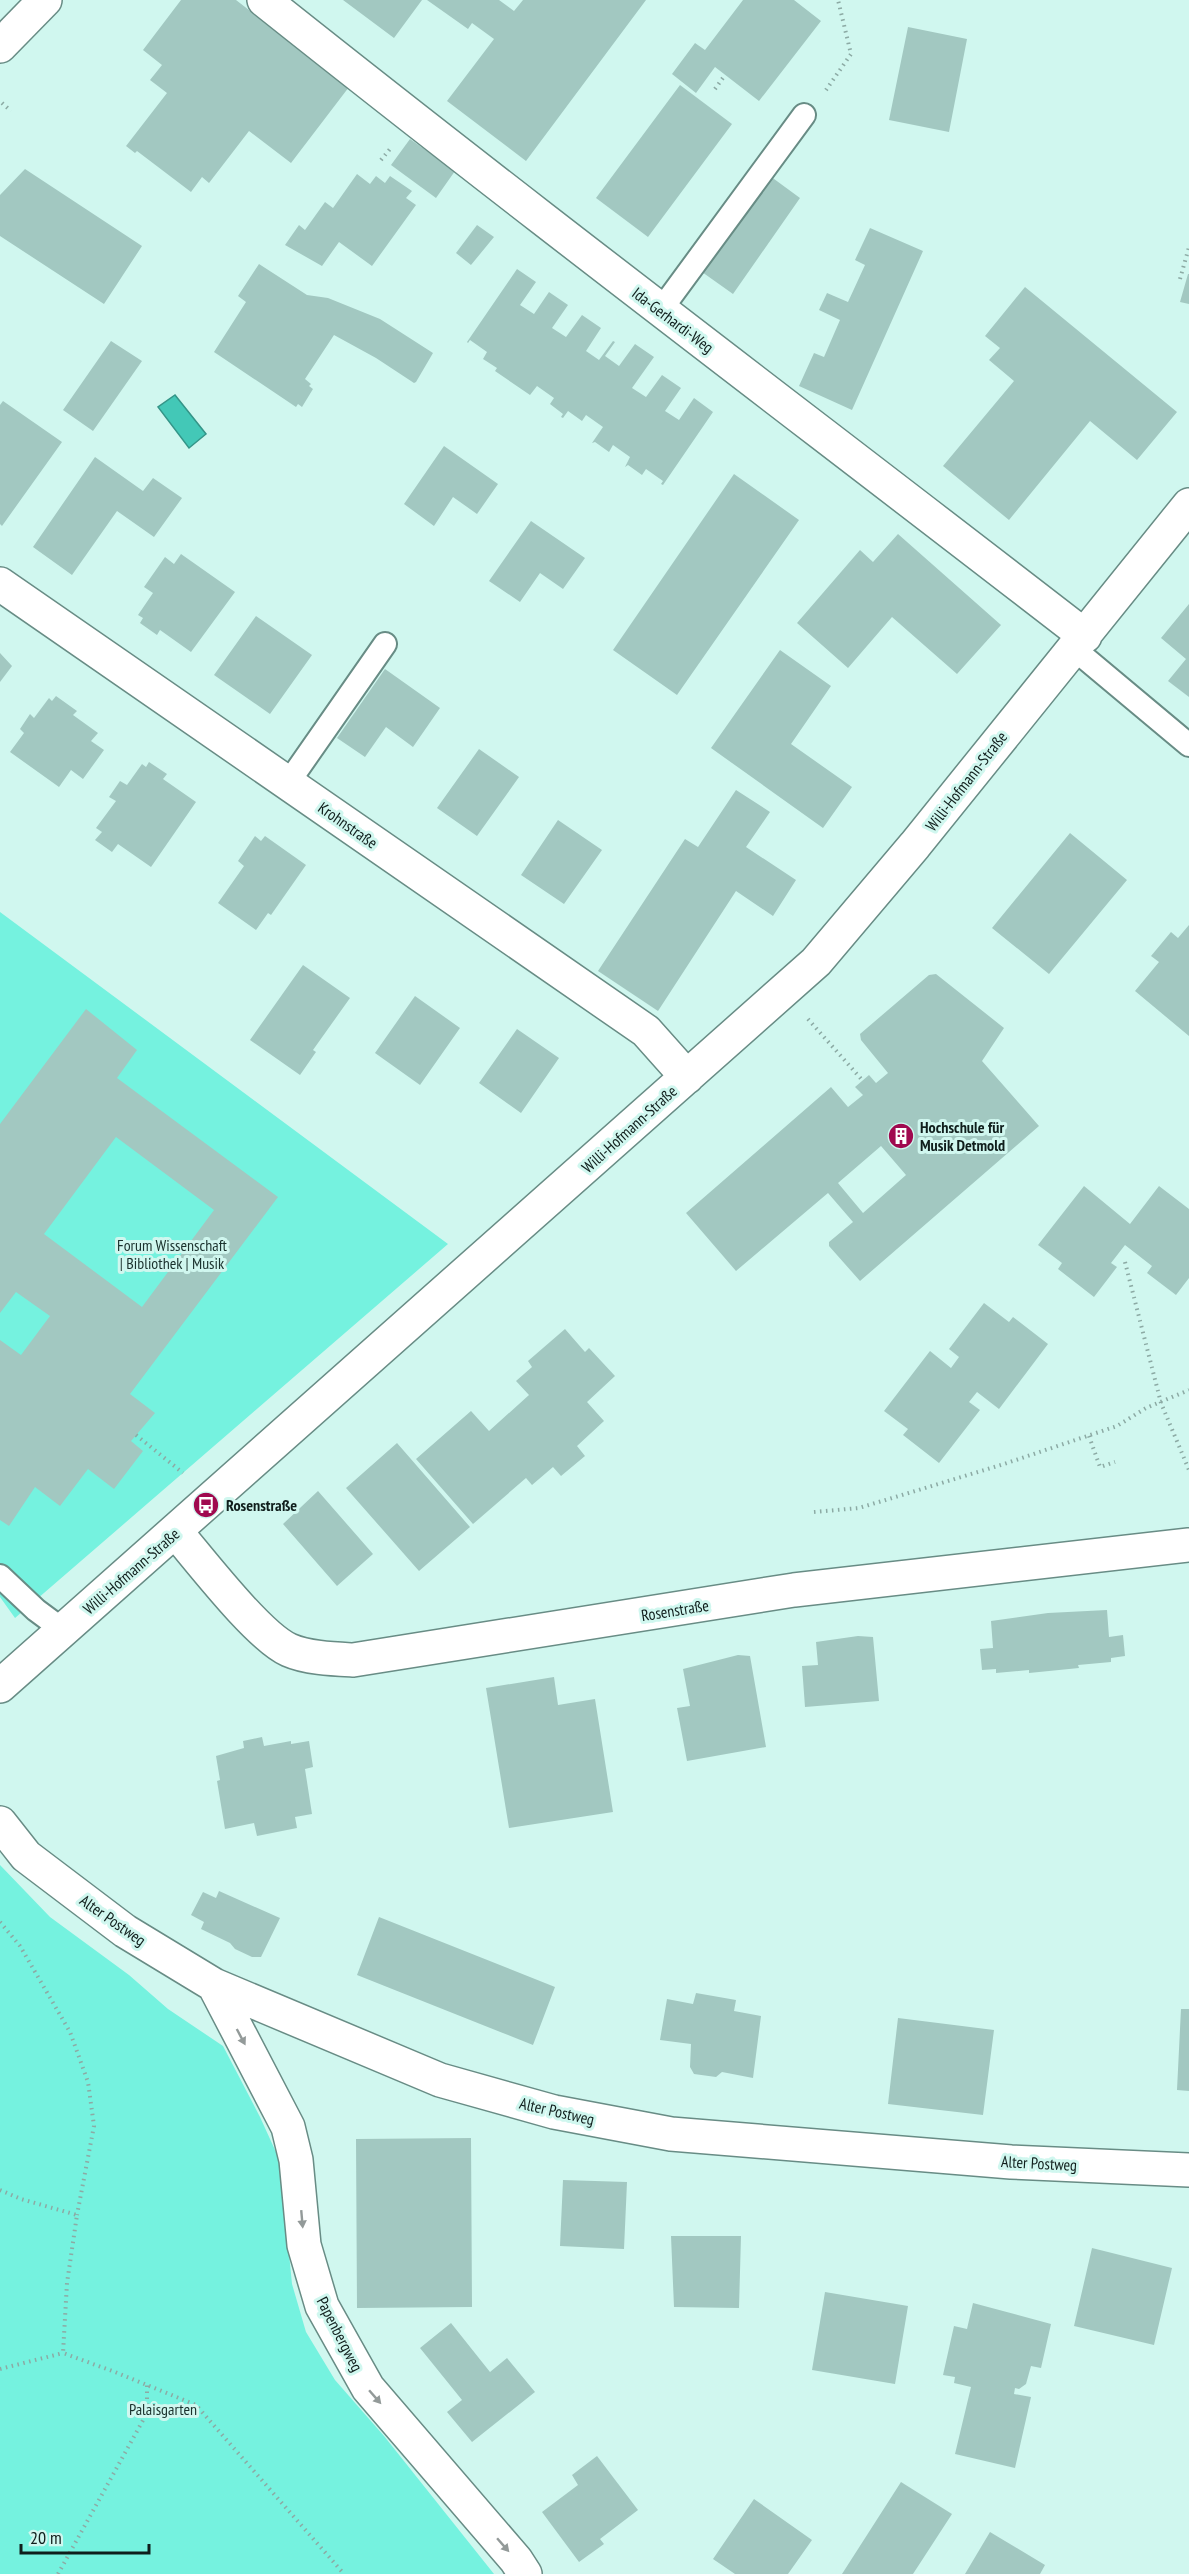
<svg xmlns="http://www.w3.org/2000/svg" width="1189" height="2574" font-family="'PT Sans Narrow',sans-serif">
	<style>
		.green { fill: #75f2df }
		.water { fill: #43c8b7; stroke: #349588; stroke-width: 1.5 }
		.building { fill: #a2c8c1; fill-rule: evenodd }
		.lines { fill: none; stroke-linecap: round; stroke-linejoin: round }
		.service-casing { stroke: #688c85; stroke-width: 26 }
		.minor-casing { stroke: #688c85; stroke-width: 36 }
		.secondary-casing { stroke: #688c85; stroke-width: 36 }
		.path { stroke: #8caaa4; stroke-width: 4; stroke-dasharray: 1.5 4.5; stroke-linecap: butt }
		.service { stroke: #fff; stroke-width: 22 }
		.minor { stroke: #fff; stroke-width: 33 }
		.secondary { stroke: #fff; stroke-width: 33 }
		.oneway { fill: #939a99 }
		.labels { text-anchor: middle; stroke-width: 6; stroke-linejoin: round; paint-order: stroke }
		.street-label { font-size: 16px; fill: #101e1c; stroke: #d0f7ef }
		.poi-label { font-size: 16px; font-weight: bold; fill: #101e1c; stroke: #d0f7ef; text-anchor: start }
		.park-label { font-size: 16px; fill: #1a312d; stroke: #d0f7ef }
	</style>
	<rect width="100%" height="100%" fill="#d0f7ef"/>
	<!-- green -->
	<path class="green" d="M0 912 448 1244 15 1618 0 1597Z
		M0 1865 50 1917 129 1975 168 2009 223 2046 260 2117 280 2161 292 2284 306 2332 335 2380 384 2436 494 2574H0Z"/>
	<!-- water -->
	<path class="water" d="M175 395 206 434 189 448 158 407Z"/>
	<!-- building -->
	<path class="building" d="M181 0H236L349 87 291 163 249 131 209 183 202 177 191 192 137 151 135 153 126 146 167 93 150 80 162 65 143 50Z
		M343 0H422L394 38Z
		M427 0H499L514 11 523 0H646L526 161 447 101 494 39 472 23 468 29Z
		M743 0H794L821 21 759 101 715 67 696 93 672 74 695 43 705 50Z
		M908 27 967 39 949 132 889 120Z
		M680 85 732 124 648 237 596 198Z
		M410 139 455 171 436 198 391 165Z
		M25 169 142 246 104 304 0 236V195Z
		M357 174 370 184 376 176 385 183 390 176 412 191 406 198 416 205 372 266 339 242 322 266 285 245 299 225 305 230 325 202 333 208Z
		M770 176 800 198 733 294 702 272Z
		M477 225 494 237 471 265 456 253Z
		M870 228 923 251 852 410 799 386 814 353 824 357 840 320 819 310 827 293 848 302 865 265 855 260Z
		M259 264 307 295 328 298 380 319 433 353 416 382 414 383 376 358 334 335 305 379 311 384 309 386 313 389 302 407 298 404 296 407 214 352 246 302 238 296Z
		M517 269 536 282 520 305 534 314 549 292 568 305 552 328 566 337 582 315 601 328 586 351 599 360 613 341 615 342 605 356 619 366 635 344 654 357 632 388 646 397 662 375 681 388 665 411 679 420 694 398 713 412 663 485 661 484 663 481 646 469 642 475 628 465 625 467 630 457 613 445 609 452 595 442 592 443 603 427 586 415 582 421 568 411 563 418 561 417 563 414 550 404 554 398 537 386 530 395 495 371 497 368 483 359 487 352 470 340 468 343 467 342Z
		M1188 274H1189V304L1180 302Z
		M1025 287 1177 412 1137 460 1090 421 1009 520 943 466 1014 381 989 360 1000 348 985 336Z
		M111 341 142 361 93 431 63 410Z
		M3 401 62 442 2 526 0 524V405Z
		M444 446 498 484 477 514 453 497 434 526 404 504Z
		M95 457 143 491 153 478 182 498 154 537 117 511 72 575 33 547Z
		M734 474 799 520 677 695 613 650Z
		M531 521 585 558 563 589 540 573 520 602 489 581Z
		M898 534 1001 625 957 674 892 617 848 668 797 623 860 550 873 562Z
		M181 554 235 592 191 652 160 630 157 635 140 623 143 618 138 615 153 593 144 587 165 557 174 564Z
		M1189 604V697L1168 681 1186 659 1161 638Z
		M256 616 312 655 270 714 214 675Z
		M780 650 831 686 791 744 852 787 823 828 711 748Z
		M0 653 12 666 0 682Z
		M385 669 440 708 413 747 386 727 365 757 337 738Z
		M56 696 77 711 73 715 98 733 91 741 104 750 83 779 71 770 59 787 10 752 24 733 20 729 30 714 34 718 49 698 52 701Z
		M479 749 519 777 477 836 437 808Z
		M149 762 167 774 163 779 196 802 151 867 118 844 112 852 95 840 102 832 96 828 116 801 109 797 120 781 127 785 142 764 146 767Z
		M736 790 770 812 746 847 796 880 773 916 736 891 658 1011 598 971 685 839 698 847Z
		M558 820 602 850 564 904 521 875Z
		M1070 833 1127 880 1049 974 992 928Z
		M255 836 261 841 265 836 306 865 271 915 268 913 256 930 218 903 244 866 238 861Z
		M1189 925V1036L1135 991 1159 962 1151 956 1171 932 1178 938Z
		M303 965 350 998 313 1050 316 1052 300 1075 250 1040Z
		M936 974 1004 1028 982 1061 1039 1126 860 1281 829 1246V1242L853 1222 828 1193 736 1271 686 1213 831 1087 848 1107 863 1095 855 1087 869 1075 876 1083 888 1073 861 1040 860 1034 929 975ZM881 1146 906 1175 863 1213 838 1183Z
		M415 996 460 1028 420 1085 375 1053Z
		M86 1009 137 1050 117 1078 278 1197 130 1394 155 1413 131 1441 143 1451 114 1489 88 1469 60 1506 35 1487 9 1526 0 1520V1340L21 1355 50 1316 16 1292 0 1313V1124ZM116 1137 214 1210 142 1307 44 1234Z
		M517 1029 559 1058 521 1113 479 1083Z
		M1084 1186 1130 1224 1159 1186 1189 1209V1278L1176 1295 1147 1273 1152 1266 1125 1245 1111 1263 1117 1267 1094 1297 1058 1269 1062 1263 1038 1245Z
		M984 1303 1009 1322 1013 1317 1048 1344 999 1409 977 1392 969 1402 980 1410 939 1463 903 1435 908 1429 884 1411 930 1351 951 1368 959 1357 949 1349Z
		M565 1329 585 1352 589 1348 615 1376 587 1402 604 1421 577 1446 585 1456 561 1476 553 1467 532 1485 526 1478 473 1524 416 1459 471 1411 489 1431 529 1395 516 1381 532 1367 528 1361Z
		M397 1443 470 1527 419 1571 346 1488Z
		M318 1491 373 1554 337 1586 283 1524Z
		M1107 1610 1109 1637 1123 1635 1125 1656 1111 1658V1662L1078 1665 1079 1668 1029 1673V1670L996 1673V1669L982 1670 980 1649 993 1648 991 1621 1048 1613Z
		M858 1636 873 1637 879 1701 805 1707 802 1666 818 1665 816 1642Z
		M738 1655 750 1656 766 1747 687 1761 677 1708 690 1706 683 1669Z
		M554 1677 558 1705 595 1699 613 1812 509 1828 486 1688Z
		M262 1737 264 1746 291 1741V1744L309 1741 313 1767 305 1769 312 1814 295 1817 297 1828 257 1836 254 1823 225 1829 217 1781 220 1780 216 1756 244 1748 243 1741Z
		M219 1891 280 1918 261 1957H252L235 1949 230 1943 201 1929 204 1922 191 1915 203 1892 216 1898Z
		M379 1917 555 1987 533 2045 357 1975Z
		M696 1993 736 2000 734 2011 761 2016 753 2078 722 2072 716 2077 694 2074 690 2067 691 2044 660 2040 667 1999 693 2004Z
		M1181 2009H1189V2091L1177 2090Z
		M898 2018 994 2030 983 2115 888 2104Z
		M471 2138 472 2307 357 2308 356 2139Z
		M563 2180 627 2182 624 2249 560 2246Z
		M671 2236H741L739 2308 674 2307Z
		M1092 2248 1172 2268 1154 2345 1074 2326Z
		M825 2292 908 2306 895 2384 812 2370Z
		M973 2303 1051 2324 1041 2368 1031 2366 1026 2384 1019 2389 1015 2388 1014 2394 1031 2397 1015 2468 955 2454 971 2387 954 2383 955 2377 943 2375 954 2326 967 2329Z
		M451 2323 490 2372 507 2358 535 2392 472 2442 447 2412 462 2400 420 2348Z
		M597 2456 638 2510 600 2539 604 2544 579 2562 542 2512 578 2485 572 2475Z
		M901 2482 952 2514 913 2574H842Z
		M754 2499 812 2540 788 2574H735L713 2559Z
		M990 2532 1045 2565 1040 2574H965Z"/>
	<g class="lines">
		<!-- service casing -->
		<g class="service-casing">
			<path id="service" d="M660 311 804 115
				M1073 648 1189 745
				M288 783 385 644
				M0 1576 36 1610 63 1630"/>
		</g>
		<!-- minor casing -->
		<g class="minor-casing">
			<path id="minor" d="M264 0C535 216 811 424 1085 636
				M0 584 646 1031 687 1077
				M176 1532C200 1560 258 1636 289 1650 307 1658 333 1659 353 1660L794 1590 1189 1545
				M0 1686 816 962 915 845 1189 505
				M0 1823 26 1856 125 1931 214 1985 440 2080 554 2112 671 2134 1011 2162 1189 2170
				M214 1985 288 2127 296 2160 304 2245 322 2306 368 2388 516 2560 525 2574"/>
		</g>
		<!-- secondary casing -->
		<g class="secondary-casing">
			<path id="secondary" d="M0 46 45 0"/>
		</g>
		<!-- path -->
		<path class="path" d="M715 89 725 75
			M826 90 851 54 838 0
			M2 103 11 111
			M381 160 390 149
			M1180 279 1189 247
			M808 1019 863 1081
			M1125 1262 1161 1403 1189 1470
			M136 1435 183 1473
			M1089 1436 1100 1467 1115 1462
			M814 1512 859 1508 1001 1465 1117 1426 1146 1408 1189 1390
			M0 1922 20 1946 70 2032 88 2082 94 2126 77 2215
			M0 2190 21 2199 77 2215 67 2283 63 2353 115 2372 196 2405 344 2574
			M0 2369 63 2353
			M58 2574 147 2413V2385"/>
		<!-- service -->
		<use href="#service" class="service"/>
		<!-- minor -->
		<use href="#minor" class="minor"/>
		<!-- secondary -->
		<use href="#secondary" class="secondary"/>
	</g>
	<!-- one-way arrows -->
	<defs><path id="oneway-solid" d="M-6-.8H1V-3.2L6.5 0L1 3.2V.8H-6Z" transform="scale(1.5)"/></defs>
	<g class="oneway">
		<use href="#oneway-solid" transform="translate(241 2037) rotate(62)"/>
		<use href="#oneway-solid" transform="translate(302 2219) rotate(85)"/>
		<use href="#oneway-solid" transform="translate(375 2397) rotate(49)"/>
		<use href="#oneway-solid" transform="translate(503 2545) rotate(49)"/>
	</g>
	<!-- icons -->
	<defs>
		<g id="building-disc" transform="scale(1.35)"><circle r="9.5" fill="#a0094f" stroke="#d0f7ef"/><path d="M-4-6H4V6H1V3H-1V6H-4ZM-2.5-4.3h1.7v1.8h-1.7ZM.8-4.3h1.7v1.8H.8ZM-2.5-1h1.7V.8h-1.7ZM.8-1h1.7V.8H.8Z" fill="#fff"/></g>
		<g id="bus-disc" transform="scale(1.35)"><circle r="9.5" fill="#a0094f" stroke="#d0f7ef"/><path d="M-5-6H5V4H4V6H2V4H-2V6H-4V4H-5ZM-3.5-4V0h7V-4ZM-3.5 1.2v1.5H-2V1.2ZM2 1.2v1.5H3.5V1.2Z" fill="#fff"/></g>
	</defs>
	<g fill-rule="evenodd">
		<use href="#building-disc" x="901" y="1136"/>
		<use href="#bus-disc" x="206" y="1505"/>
	</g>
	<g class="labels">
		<!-- street labels -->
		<g class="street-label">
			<text transform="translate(673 320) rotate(37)" y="6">Ida-Gerhardi-Weg</text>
			<text transform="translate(966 781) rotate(-52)" y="6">Willi-Hofmann-Straße</text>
			<text transform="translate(348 825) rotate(35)" y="6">Krohnstraße</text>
			<text transform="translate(629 1129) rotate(-42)" y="6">Willi-Hofmann-Straße</text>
			<text transform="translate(131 1571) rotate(-41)" y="6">Willi-Hofmann-Straße</text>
			<text transform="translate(675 1610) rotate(-9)" y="6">Rosenstraße</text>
			<text transform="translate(113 1920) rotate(35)" y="6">Alter Postweg</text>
			<text transform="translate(557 2111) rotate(13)" y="6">Alter Postweg</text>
			<text transform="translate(1039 2163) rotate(3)" y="6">Alter Postweg</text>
			<text transform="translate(340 2334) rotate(63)" y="6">Papenbergweg</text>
		</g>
		<!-- poi labels -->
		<g class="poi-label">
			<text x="920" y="1133">Hochschule für<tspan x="920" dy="18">Musik Detmold</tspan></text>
			<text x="226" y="1511">Rosenstraße</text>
		</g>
		<!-- park labels -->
		<g class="park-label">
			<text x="172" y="1251">Forum Wissenschaft<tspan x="172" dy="18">| Bibliothek | Musik</tspan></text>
			<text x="163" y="2415">Palaisgarten</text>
		</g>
	</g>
	<!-- scale -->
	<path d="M21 2544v9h128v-9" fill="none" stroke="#101e1c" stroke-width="3"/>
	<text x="30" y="2544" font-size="18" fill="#101e1c" stroke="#d0f7ef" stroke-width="4.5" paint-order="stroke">20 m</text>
</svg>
